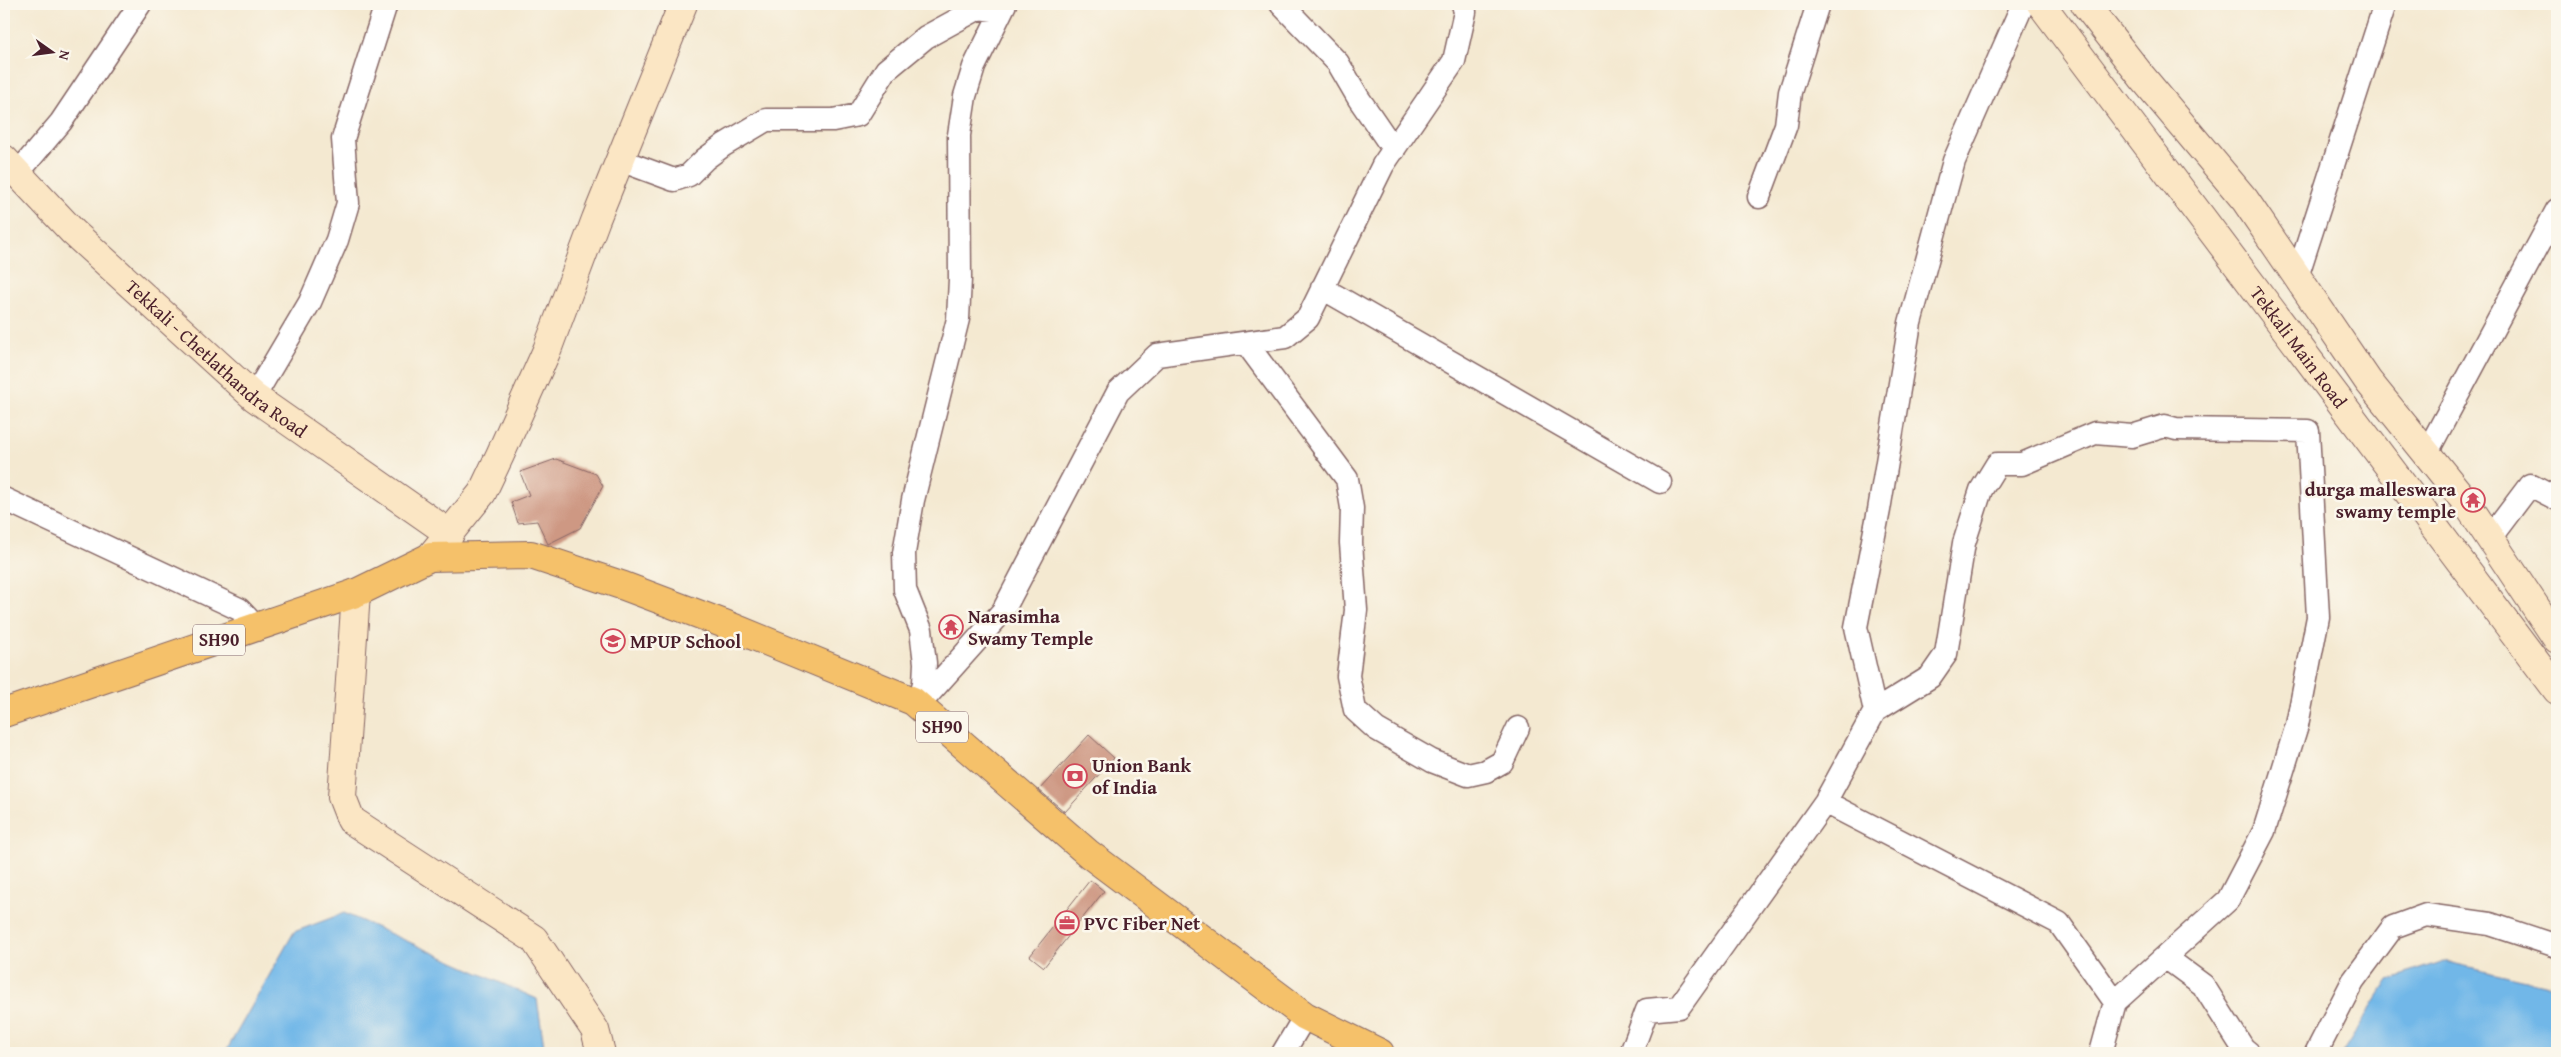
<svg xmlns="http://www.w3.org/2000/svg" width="2561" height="1057" font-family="'Gentium Book Plus',serif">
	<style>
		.water { fill: #71b7e8; stroke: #5e6b8a }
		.building { fill: #ce9883 }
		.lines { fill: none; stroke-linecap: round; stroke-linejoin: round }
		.street-casing { stroke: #866665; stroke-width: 25 }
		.secondary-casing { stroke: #866665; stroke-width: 30 }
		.primary-casing { stroke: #866665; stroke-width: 30 }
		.street { stroke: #fff; stroke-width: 22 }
		.secondary { stroke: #fbe6c4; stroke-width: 28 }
		.primary { stroke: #f5c16b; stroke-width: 28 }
		.labels { text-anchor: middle; stroke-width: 5; stroke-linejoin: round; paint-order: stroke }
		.shield { fill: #fbf7ec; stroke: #7f6065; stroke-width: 1 }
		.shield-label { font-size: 18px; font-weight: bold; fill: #4a1f2b }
		.street-label { font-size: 19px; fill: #4a1f2b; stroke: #fbf7ec }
		.poi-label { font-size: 19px; font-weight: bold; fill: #4a1f2b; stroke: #fbf7ec; text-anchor: start }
	</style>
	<rect width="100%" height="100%" fill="#fbf7ec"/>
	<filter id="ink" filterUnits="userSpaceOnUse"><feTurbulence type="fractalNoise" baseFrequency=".02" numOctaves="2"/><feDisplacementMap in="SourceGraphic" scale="10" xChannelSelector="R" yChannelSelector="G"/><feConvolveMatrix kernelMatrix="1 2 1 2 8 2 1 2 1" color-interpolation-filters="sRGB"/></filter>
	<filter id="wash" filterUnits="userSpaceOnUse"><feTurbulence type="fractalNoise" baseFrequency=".0096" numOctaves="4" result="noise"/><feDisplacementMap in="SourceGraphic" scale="20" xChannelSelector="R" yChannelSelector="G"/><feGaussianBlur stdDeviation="1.12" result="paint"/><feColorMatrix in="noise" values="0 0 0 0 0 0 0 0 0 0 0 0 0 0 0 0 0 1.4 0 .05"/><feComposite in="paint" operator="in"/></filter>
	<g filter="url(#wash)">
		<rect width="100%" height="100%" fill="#f4e9d1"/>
		<!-- water -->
		<path class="water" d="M344 913 537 999 545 1053H225L294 932Z
			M2443 961 2557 987V1053H2342L2388 980Z"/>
		<g id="blocks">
			<!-- building -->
			<path class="building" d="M556 459 596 474 603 486 580 528 548 544 537 521 518 523 511 502 529 495 520 472Z
				M1089 735 1114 758 1065 812 1039 790Z
				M1090 880 1104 891 1044 967 1030 956Z"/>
		</g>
	</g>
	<g filter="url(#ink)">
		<use href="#blocks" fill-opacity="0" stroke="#866665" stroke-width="1"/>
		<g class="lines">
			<!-- street casing -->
			<g class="street-casing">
				<path id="street" d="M1281 4 1338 63 1359 99 1394 150
					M620 160 674 180 689 175 705 159 724 145 766 120H833L858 115 886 70 926 37 979 8 1001 11
					M17 174 61 122 140 4
					M1759 197 1786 125 1790 92 1818 4
					M2297 277 2385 4
					M1322 288 1660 482
					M1246 343 1347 479 1352 508 1351 543 1356 610 1348 676 1355 710 1376 729 1432 761 1468 775 1486 771 1502 762 1518 728
					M254 397 310 302 337 240 348 203 343 139 386 4
					M2426 454 2557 210
					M4 499 239 609 256 627
					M2490 538 2530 485 2557 499
					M918 706 1003 611 1118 392 1157 355 1285 337 1308 318 1383 165 1454 61 1465 12 1463 4
					M918 706 924 683 925 663 921 630 905 590 904 553 913 500 958 319 960 279 959 135 965 96 974 67 1005 4
					M1875 711 1930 677 1946 654 1964 543 1981 490 1997 464H2022L2095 433 2132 436 2165 426 2176 429 2308 431 2318 617 2297 725 2264 831 2228 900 2115 1002 2101 1053
					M1825 802 2059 923 2115 1002
					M2165 957 2203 985 2243 1048 2249 1053
					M1283 1053 1305 1016
					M1631 1053 1647 1010 1679 1007 1825 802 1875 711 1856 627 1879 510 1910 323 1954 161 2023 4
					M2316 1053 2353 981 2393 927 2426 915 2490 924 2557 946"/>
			</g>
			<!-- secondary casing -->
			<g class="secondary-casing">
				<g id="secondary">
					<path id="s1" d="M2041 4 2557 690"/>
					<path d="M2085 4 2142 77 2245 200 2368 381 2465 501 2557 639"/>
					<path id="s2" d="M4 159 73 232 254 397 450 534"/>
					<path d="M430 557 482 493 500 455 547 350 596 219 683 4"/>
					<path d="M356 593 342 797 351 820 534 939 595 1030 601 1053"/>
				</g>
			</g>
			<!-- primary casing -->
			<g class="primary-casing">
				<path id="primary" d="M4 713 356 593 430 557 531 555 624 586 722 623 913 701 1089 854 1305 1016 1380 1053"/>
			</g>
			<!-- street -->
			<use href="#street" class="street"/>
			<!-- secondary -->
			<use href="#secondary" class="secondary"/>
			<!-- primary -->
			<use href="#primary" class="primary"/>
		</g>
	</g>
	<!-- icons -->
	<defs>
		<g id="temple-ring" transform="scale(1.25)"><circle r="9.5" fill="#fbf7ec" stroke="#d1495b" stroke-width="1.5"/><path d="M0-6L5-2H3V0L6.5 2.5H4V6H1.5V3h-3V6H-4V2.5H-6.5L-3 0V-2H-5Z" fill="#d1495b"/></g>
		<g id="school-ring" transform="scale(1.25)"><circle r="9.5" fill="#fbf7ec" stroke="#d1495b" stroke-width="1.5"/><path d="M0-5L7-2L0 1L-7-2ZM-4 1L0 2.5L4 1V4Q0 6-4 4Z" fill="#d1495b"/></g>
		<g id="bank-ring" transform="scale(1.25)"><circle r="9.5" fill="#fbf7ec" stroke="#d1495b" stroke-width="1.5"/><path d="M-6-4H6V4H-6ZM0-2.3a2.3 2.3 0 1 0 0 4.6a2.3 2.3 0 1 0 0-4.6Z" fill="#d1495b"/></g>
		<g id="office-ring" transform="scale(1.25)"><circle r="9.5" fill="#fbf7ec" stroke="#d1495b" stroke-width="1.5"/><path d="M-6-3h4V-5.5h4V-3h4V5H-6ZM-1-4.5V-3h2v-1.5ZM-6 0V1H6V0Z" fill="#d1495b"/></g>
	</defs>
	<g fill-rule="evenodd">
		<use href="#temple-ring" x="2473" y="500"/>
		<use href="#temple-ring" x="951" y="627"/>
		<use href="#school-ring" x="613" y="641"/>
		<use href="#bank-ring" x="1075" y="776"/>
		<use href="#office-ring" x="1067" y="923"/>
	</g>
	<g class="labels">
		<!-- shield labels -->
		<g class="shield">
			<rect x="193" y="624.5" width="52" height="31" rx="4"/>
			<rect x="916" y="711.5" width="52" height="31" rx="4"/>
		</g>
		<g class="shield-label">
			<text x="219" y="646">SH90</text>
			<text x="942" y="733">SH90</text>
		</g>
		<!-- street labels -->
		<g class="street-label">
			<text dy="7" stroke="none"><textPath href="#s1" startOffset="429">Tekkali Main Road</textPath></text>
			<text dy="7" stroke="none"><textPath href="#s2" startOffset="292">Tekkali - Chetlathandra Road</textPath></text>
		</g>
		<!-- poi labels -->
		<g class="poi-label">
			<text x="2456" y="496" text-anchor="end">durga malleswara<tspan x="2456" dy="22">swamy temple</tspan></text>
			<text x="968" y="623">Narasimha<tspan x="968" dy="22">Swamy Temple</tspan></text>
			<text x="630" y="648">MPUP School</text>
			<text x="1092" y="772">Union Bank<tspan x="1092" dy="22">of India</tspan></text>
			<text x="1084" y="930">PVC Fiber Net</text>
		</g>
	</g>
	<!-- margin -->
	<rect width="2561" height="1057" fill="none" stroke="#fbf7ec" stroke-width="20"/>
	<!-- north arrow -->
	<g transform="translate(52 52) rotate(104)" stroke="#fbf7ec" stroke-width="4" paint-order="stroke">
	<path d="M0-4L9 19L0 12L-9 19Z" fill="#4a1f2b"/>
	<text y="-8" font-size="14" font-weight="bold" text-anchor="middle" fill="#4a1f2b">N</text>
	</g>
</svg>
